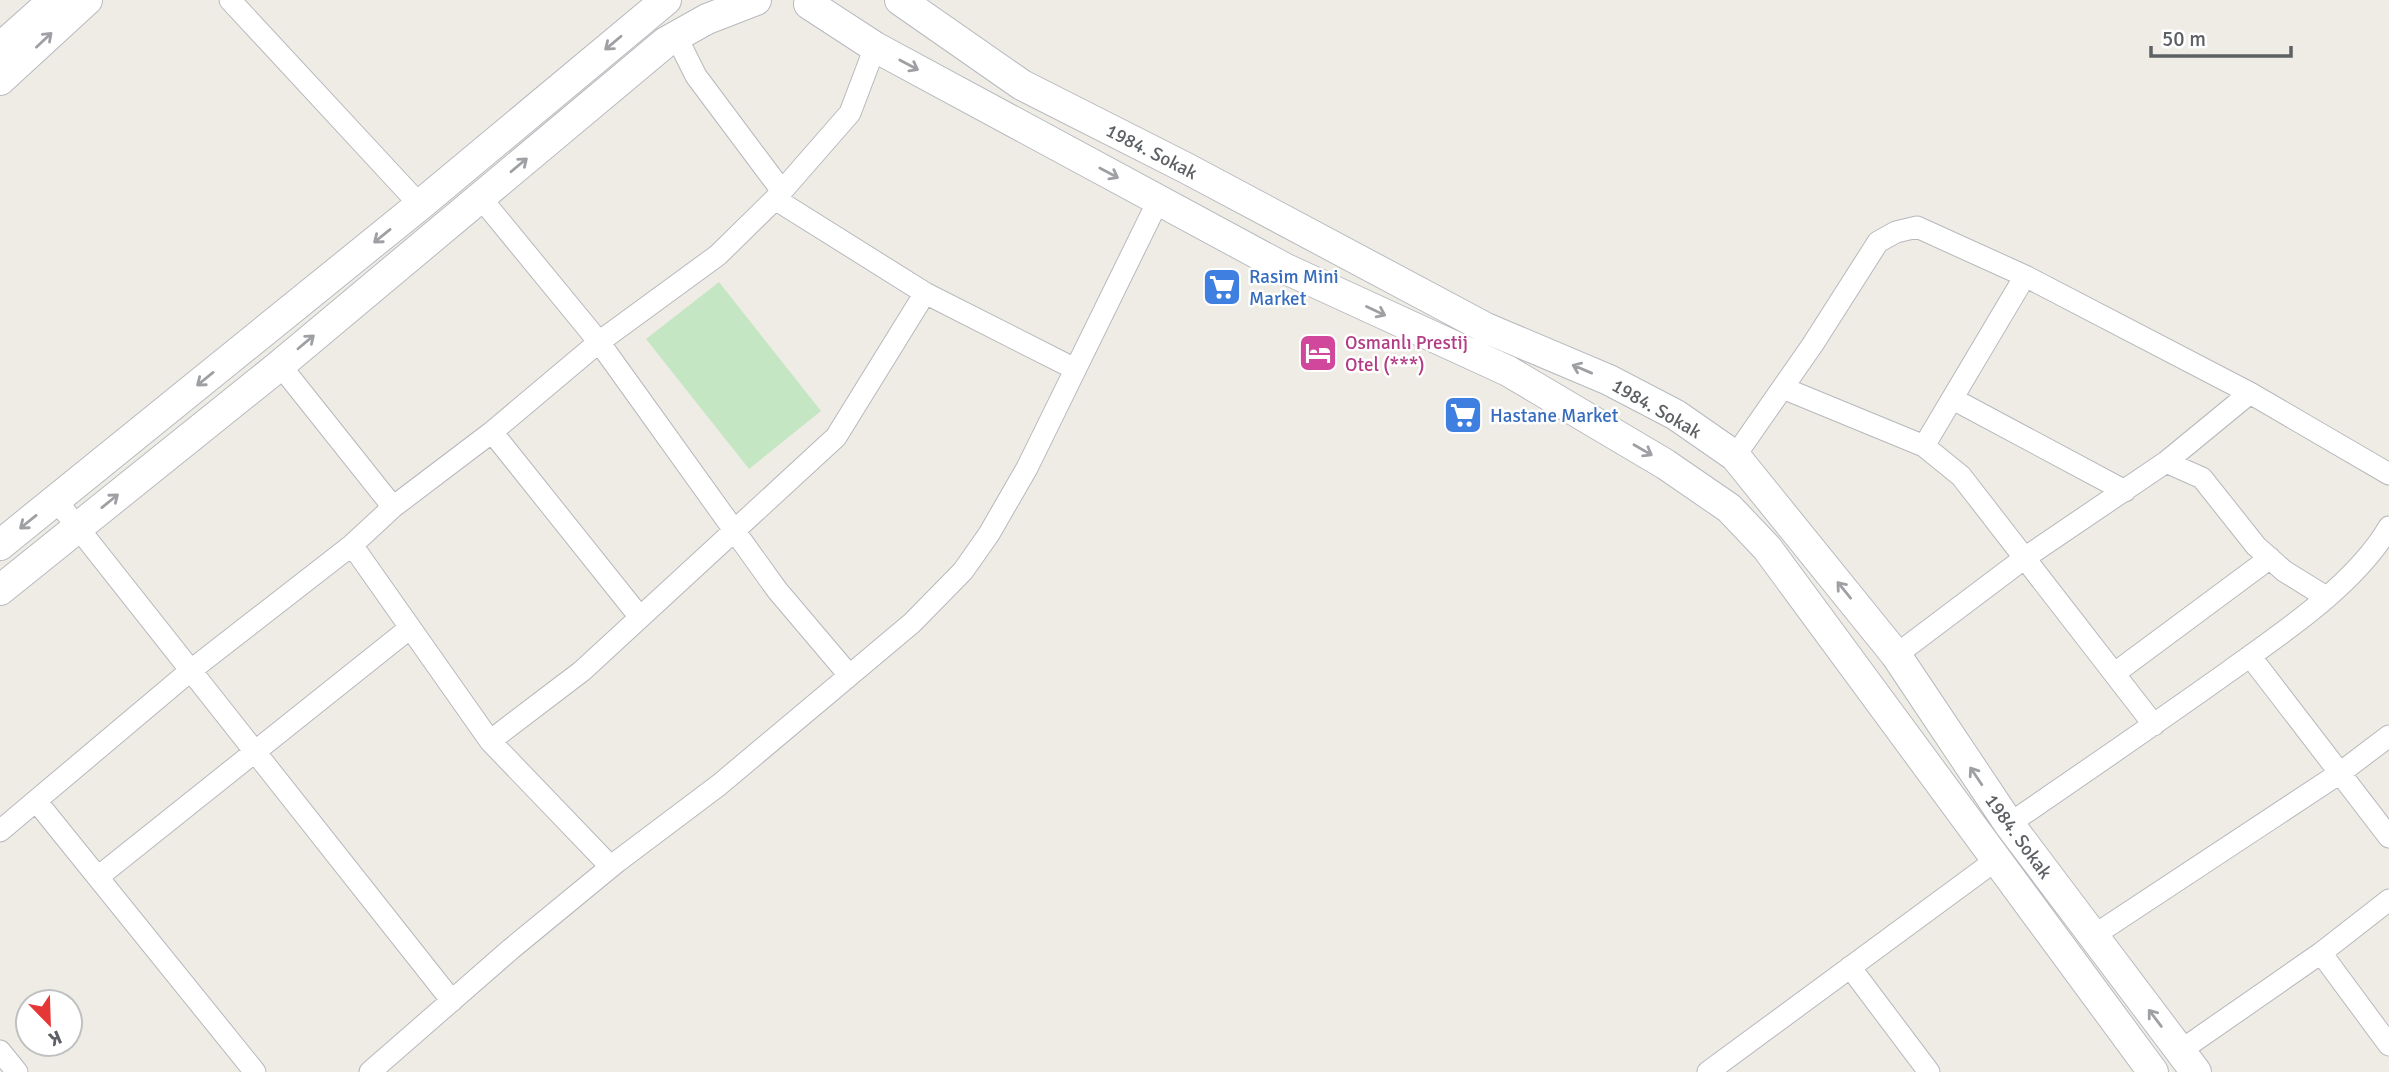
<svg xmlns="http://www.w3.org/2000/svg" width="2389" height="1072" font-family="Signika,sans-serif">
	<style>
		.green { fill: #c5e6c3 }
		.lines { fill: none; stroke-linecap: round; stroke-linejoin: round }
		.street-casing { stroke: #b6b8bc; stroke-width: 23 }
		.secondary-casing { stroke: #b7babf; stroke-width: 32 }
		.street { stroke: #fff; stroke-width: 21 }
		.secondary { stroke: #fff; stroke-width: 30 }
		.oneway { stroke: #9ea0a3 }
		.labels { text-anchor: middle; stroke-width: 5; stroke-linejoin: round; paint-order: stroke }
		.street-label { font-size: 19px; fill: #5d6165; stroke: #fff }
		.shop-label { font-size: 19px; fill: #366cbe; stroke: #fff; text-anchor: start }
		.hotel-label { font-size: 19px; fill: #b23c85; stroke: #fff; text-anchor: start }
	</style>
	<rect width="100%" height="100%" fill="#efece5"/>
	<!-- green -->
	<path class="green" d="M719 282 821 411 749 469 646 339Z"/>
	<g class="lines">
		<!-- street casing -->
		<g class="street-casing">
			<path id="street" d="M230 0 420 205
				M676 36 696 76 782 191
				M480 197 599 342 777 590 849 675
				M775 199 925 293 1075 369
				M280 365 393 507
				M1783 388 1924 446 1961 476 2154 725
				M1953 399 2125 491
				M492 432 639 616
				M1924 446 2025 276
				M1735 456 1813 344 1878 242 1896 232 1917 227 2025 276 2250 393 2389 474
				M2166 462 2202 478 2256 546 2284 571 2326 597
				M56 500 452 1001
				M352 545 490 741 611 867
				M1896 655 2026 557 2166 462 2250 393
				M2250 656 2389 837
				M2115 673 2270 558
				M490 741 582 671 836 437 925 293
				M37 802 255 1072
				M2009 824C2082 774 2155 724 2228 672 2282 633 2355 585 2389 527
				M0 831 190 671 352 545 393 507 492 432 599 342 718 255 775 199 850 113 875 47
				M98 877 410 628
				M2093 936 2340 773 2389 736
				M2321 953 2389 1045
				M1850 967 1929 1072
				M0 1051 17 1072
				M2180 1051 2321 953 2389 900
				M370 1072 511 949 618 861 719 785 912 623 963 571 989 534 1027 468 1159 199
				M1708 1072 1996 860"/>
		</g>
		<!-- secondary casing -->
		<g class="secondary-casing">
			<path id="secondary" d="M900 0 1022 85 1186 168 1486 328 1609 380 1676 415 1735 456 1896 655 2009 824 2196 1072
				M809 4 875 47 1286 269 1508 371 1665 464 1729 508 1767 548 2153 1072
				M0 48 54 0
				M0 80 87 0
				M0 545 420 205 666 0
				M0 590 280 365 666 42 707 19 756 0"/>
		</g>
		<!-- street -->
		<use href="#street" class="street"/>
		<!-- secondary -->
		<use href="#secondary" class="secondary"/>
	</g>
	<!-- one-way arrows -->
	<defs><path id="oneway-shaft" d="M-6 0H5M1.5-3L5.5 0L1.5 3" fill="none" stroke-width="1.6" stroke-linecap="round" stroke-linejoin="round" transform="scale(1.75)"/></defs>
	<g class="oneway">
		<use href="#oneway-shaft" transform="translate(44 40) rotate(-43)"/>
		<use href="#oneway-shaft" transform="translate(613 43) rotate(140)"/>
		<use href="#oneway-shaft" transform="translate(909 65) rotate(28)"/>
		<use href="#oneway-shaft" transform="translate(519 165) rotate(-40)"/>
		<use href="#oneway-shaft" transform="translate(1109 173) rotate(28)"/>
		<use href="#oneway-shaft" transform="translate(382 236) rotate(141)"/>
		<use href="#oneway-shaft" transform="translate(1376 311) rotate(25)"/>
		<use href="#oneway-shaft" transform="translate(306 342) rotate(-40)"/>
		<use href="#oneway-shaft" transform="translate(1582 369) rotate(-157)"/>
		<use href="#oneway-shaft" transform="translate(205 379) rotate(141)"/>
		<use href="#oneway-shaft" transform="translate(1643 450) rotate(30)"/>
		<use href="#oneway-shaft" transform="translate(110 501) rotate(-39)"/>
		<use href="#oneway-shaft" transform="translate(28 522) rotate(141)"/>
		<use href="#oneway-shaft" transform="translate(1844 590) rotate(-129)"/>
		<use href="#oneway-shaft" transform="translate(1976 776) rotate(-124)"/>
		<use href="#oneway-shaft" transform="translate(2155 1018) rotate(-127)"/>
	</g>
	<!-- icons -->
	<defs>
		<g id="supermarket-square" transform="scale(2.0125)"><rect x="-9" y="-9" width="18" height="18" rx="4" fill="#3f7fe0" stroke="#fff"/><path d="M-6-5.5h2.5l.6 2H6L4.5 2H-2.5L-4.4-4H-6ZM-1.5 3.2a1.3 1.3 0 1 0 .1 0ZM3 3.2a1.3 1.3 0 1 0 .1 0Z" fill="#fff"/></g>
		<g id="hotel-square" transform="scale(2.0125)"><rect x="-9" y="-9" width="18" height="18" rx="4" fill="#d1479c" stroke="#fff"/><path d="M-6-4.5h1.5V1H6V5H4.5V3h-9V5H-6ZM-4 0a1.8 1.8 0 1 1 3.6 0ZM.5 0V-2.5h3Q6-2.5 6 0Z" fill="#fff"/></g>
	</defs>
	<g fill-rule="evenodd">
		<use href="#supermarket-square" x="1222" y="287"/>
		<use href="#hotel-square" x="1318" y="353"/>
		<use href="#supermarket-square" x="1463" y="415"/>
	</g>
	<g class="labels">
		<!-- street labels -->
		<g class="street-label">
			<text transform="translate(1152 151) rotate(27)" y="7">1984. Sokak</text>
			<text transform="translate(1657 408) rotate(30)" y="7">1984. Sokak</text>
			<text transform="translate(2019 836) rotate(54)" y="7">1984. Sokak</text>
		</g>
		<!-- shop labels -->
		<g class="shop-label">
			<text x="1249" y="283">Rasim Mini<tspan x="1249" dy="22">Market</tspan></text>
			<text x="1490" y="422">Hastane Market</text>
		</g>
		<!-- hotel labels -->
		<g class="hotel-label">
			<text x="1345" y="349">Osmanlı Prestij<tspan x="1345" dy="22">Otel (***)</tspan></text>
		</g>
	</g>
	<!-- north arrow -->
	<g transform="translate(49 1023) rotate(157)"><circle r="33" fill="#ffffff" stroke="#bec0c1" stroke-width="2"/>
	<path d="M0-5L12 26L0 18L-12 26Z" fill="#e53735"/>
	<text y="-10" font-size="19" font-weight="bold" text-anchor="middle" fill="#5d6165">K</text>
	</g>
	<!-- scale -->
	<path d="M2151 46v10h140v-10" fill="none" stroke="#5d6165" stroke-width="3.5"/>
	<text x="2162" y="46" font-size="21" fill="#5d6165" stroke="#ffffff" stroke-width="5" paint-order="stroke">50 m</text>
</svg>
